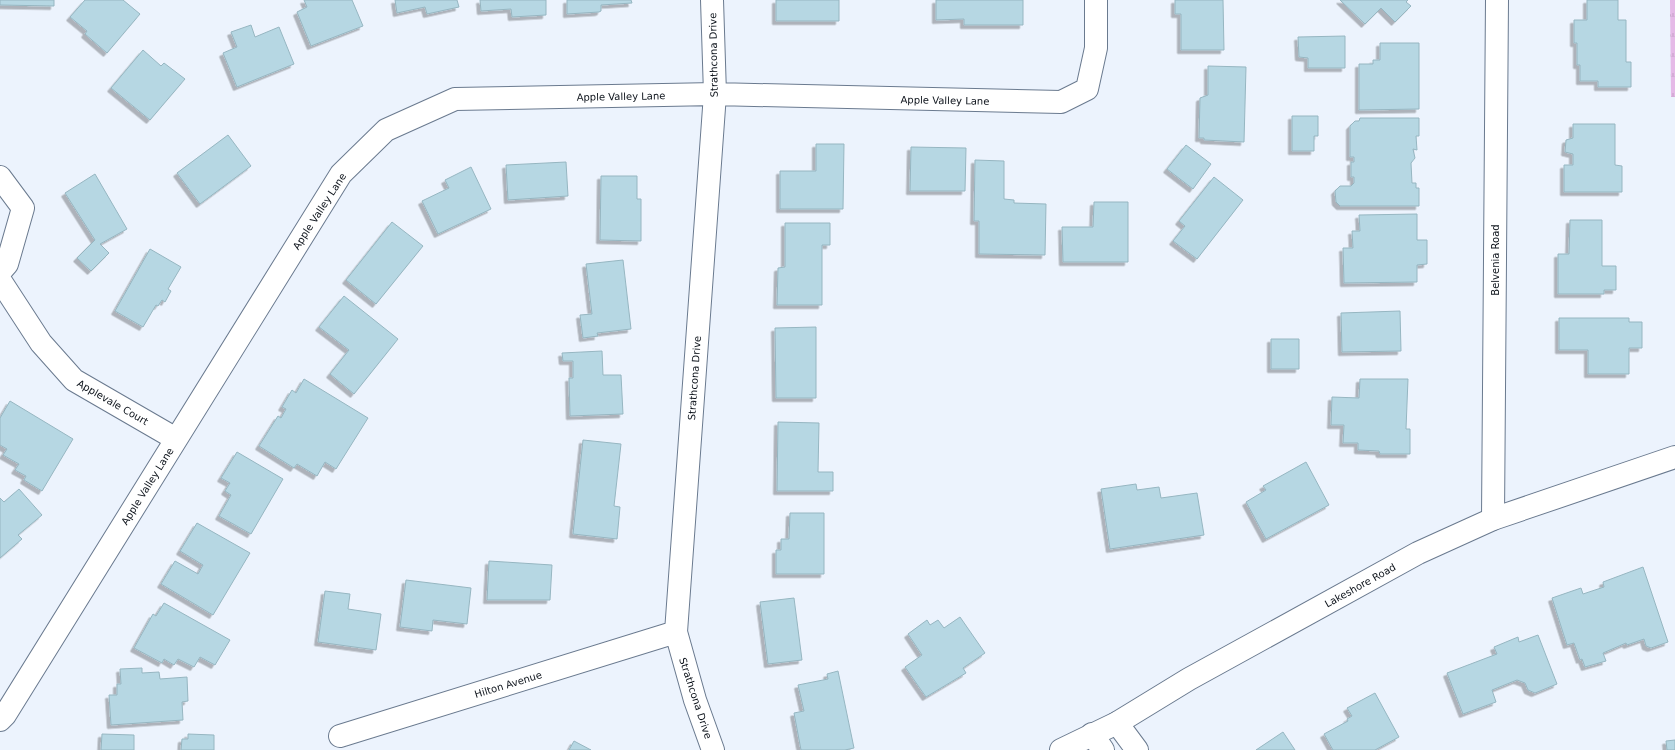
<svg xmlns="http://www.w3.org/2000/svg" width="1675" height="750" font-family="'DejaVu Sans',sans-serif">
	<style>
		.grass { fill: url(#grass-tufts) }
		.building { fill: #b6d7e3; stroke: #96b6c1; filter: url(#shadow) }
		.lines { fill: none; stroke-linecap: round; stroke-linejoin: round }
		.street-casing { stroke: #6a7a8f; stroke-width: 24 }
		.primary-casing { stroke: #6a7a8f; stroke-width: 24 }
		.street { stroke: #fff; stroke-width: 22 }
		.primary { stroke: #fff; stroke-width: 22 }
		.labels { text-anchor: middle; stroke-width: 3.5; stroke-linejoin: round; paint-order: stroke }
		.street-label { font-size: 10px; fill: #0c121a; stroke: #fff }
	</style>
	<defs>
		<pattern id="grass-tufts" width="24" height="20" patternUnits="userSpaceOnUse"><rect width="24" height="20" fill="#e5bae7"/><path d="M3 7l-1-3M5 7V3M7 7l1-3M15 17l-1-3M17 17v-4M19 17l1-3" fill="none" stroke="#c39fc6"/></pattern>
		<filter id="shadow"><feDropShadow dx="-3.5" dy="3.5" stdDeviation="0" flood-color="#0004"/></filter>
	</defs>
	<rect width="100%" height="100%" fill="#ecf3fd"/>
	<!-- grass -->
	<path class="grass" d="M1670 0H1675V97H1671Z"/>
	<!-- building -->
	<path class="building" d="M0 0H54V6L0 5Z
		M85 0H123L140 14 107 53 85 34 87 31 70 17Z
		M304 0H352L363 26 311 46 297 12 307 7Z
		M395 0H457L459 7 427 14 425 7 397 13Z
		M480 0H546V15L512 17 511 9 481 11Z
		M567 0H631L632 3 601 5V11L599 12 567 14Z
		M776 0H839V21H776Z
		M936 0H1023V25H964V19L936 20Z
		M1175 0H1223L1224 50H1181V14H1175Z
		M1340 0H1408L1406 2 1411 6 1395 22 1381 8 1365 24Z
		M1587 0H1618V20H1626V62H1631V87H1598V81H1580V65H1577V43H1574V20H1587Z
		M251 25 255 37 279 27 294 64 237 87 223 53 237 47 231 32Z
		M1345 36V68H1308V58L1299 57 1298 37Z
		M1380 43H1419V109L1359 110V64H1373V60H1380Z
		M143 50 161 66 164 63 185 79 150 120 111 88Z
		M1208 66 1246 67 1244 142 1204 140V138H1199L1200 98 1208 95Z
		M1292 116H1318V136H1314V151H1292Z
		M1360 118H1419V136H1416L1417 150 1413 149 1415 158 1411 163 1412 183H1416V188H1419V206H1340L1336 202 1335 191 1340 186H1351L1354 183V177H1351V162H1354V157H1350V126L1355 121H1359Z
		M1573 124H1615V165L1622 166V192H1564V165H1573V154L1565 152 1566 140 1573 138Z
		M228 135 251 166 200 204 177 173Z
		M816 144H844L843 209H780V171H816Z
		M1186 145 1211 164 1193 189 1167 169Z
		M911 147 966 148 965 191H910Z
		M975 160 1004 161V199L1014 200V203L1046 204 1045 255 979 254V221H974Z
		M566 162 568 196 508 200 506 165Z
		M471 167 491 209 438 234 422 201 449 188 445 180Z
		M95 174 127 229 100 244 109 253 91 271 77 258 95 240 65 193Z
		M601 176H637V199H641V241L600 240Z
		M1214 177 1243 200 1197 259 1173 241 1185 226 1179 221Z
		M1094 202H1128V262H1063L1062 227H1093Z
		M1417 214V240H1427V264L1417 265V282L1344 283 1343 248H1353L1352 231H1360L1359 215Z
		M1570 220H1602V266H1616V290H1604V294H1558V254H1569Z
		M392 222 423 246 376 304 346 280Z
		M785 223H830V245H822V305H777L778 268 785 267Z
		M150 249 181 267 168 289 171 291 165 302 162 300 158 306 156 305 143 327 115 311Z
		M623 260 631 329 597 333 598 336 583 338 580 315 592 314 586 264Z
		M344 296 398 339 354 394 330 374 349 350 319 327Z
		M1400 311 1401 351 1342 352 1341 313Z
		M1559 318H1629V322H1642V348H1629V374H1588V350H1559Z
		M816 327V398H776L775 328Z
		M1271 339H1299V369H1271Z
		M602 351 603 375H621L623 414 570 416 569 378H573V361H563L562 353Z
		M304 379 368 418 336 469 325 462 317 476 297 464 294 468 259 446 278 416 281 418 286 409 282 407 292 390 296 393Z
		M1360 379H1408L1406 429H1410V454H1380L1379 451 1358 450V443H1343L1344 425H1331L1332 397 1359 398Z
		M10 401 73 439 42 491 24 480 26 476 15 470 19 464 3 455 7 449 0 445V418Z
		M778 422 819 423 818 472H833V491H777Z
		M583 440 621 444 614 506 620 507 617 539 573 534Z
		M237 452 283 479 251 534 219 516 231 495 225 491 230 483 221 478Z
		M1306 462 1329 505 1266 539 1246 502 1266 490 1263 486Z
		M1136 484 1137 490 1159 487 1161 498 1197 493 1204 535 1110 549 1101 489Z
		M19 489 42 515 18 535 22 539 0 558V498L4 502Z
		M790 513H824V574H776V550H781V539H789Z
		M197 523 250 553 213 615 161 584 175 561 198 574 203 565 180 551Z
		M489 561 552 565 550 600H487Z
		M1643 567 1668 642 1651 648 1646 646 1644 639 1627 645 1626 643 1603 653 1606 661 1585 667 1582 659 1580 660 1574 643 1567 645 1552 598 1581 588 1583 594 1604 587 1603 582Z
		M406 580 471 588 467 624 433 620 432 631 400 627Z
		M325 591 350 594 348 609 381 614 376 650 318 642Z
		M794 598 802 660 768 664 760 602Z
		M164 603 230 640 215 665 200 657 194 667 178 659 174 665 164 659 162 663 134 648 153 614 156 616Z
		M960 617 985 653 963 668 966 673 926 697 905 667 922 655 908 634 927 620 930 625 938 620 944 628Z
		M1538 635 1557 684 1535 693 1528 690 1525 683 1517 680 1492 690 1496 702 1463 714 1447 673 1497 654 1494 647 1518 637 1519 642Z
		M142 668V673L159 672 160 679 187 677 188 701 182 702 183 720 111 725 109 695H117V684H121L120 669Z
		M838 671 854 748 845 750H801L794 713 804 711 798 685 828 679 827 674Z
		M1375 693 1399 737 1375 750H1333L1324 734 1348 721 1347 719 1352 716 1347 708Z
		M1283 732 1295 750H1256Z
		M102 734 134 735V750H101Z
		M188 734 214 735V750H181L182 739H188Z
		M1675 740V750H1667L1666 741Z
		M574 741 591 750H569Z"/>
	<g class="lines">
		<!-- street casing -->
		<g class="street-casing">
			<path id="street" d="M712 0 715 94 676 632 695 700 713 750
				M0 177 23 208 7 264 0 272
				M0 280 41 343 74 380 176 439
				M1493 519 1497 0
				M0 720 5 715 341 174 386 130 455 99 715 94 1061 102 1087 89 1096 48V0
				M1117 723 1137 750
				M1092 734 1103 750
				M340 736 676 632"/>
		</g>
		<!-- primary casing -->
		<g class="primary-casing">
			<path id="primary" d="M1061 750 1117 723 1189 679 1418 553 1493 519 1675 457"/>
		</g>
		<!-- street -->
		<use href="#street" class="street"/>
		<!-- primary -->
		<use href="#primary" class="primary"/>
	</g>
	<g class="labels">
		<!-- street labels -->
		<g class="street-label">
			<text transform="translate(713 55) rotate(-91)" y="4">Strathcona Drive</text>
			<text transform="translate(621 96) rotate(-1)" y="4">Apple Valley Lane</text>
			<text transform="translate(945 100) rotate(1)" y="4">Apple Valley Lane</text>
			<text transform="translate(319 211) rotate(-57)" y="4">Apple Valley Lane</text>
			<text transform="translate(1495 260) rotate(-90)" y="4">Belvenia Road</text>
			<text transform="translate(694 378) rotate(-86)" y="4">Strathcona Drive</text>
			<text transform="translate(113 402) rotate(30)" y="4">Applevale Court</text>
			<text transform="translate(147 486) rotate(-58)" y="4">Apple Valley Lane</text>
			<text transform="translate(1360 585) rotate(-29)" y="4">Lakeshore Road</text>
			<text transform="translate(508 684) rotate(-17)" y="4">Hilton Avenue</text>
			<text transform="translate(696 698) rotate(72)" y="4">Strathcona Drive</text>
		</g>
	</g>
</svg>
